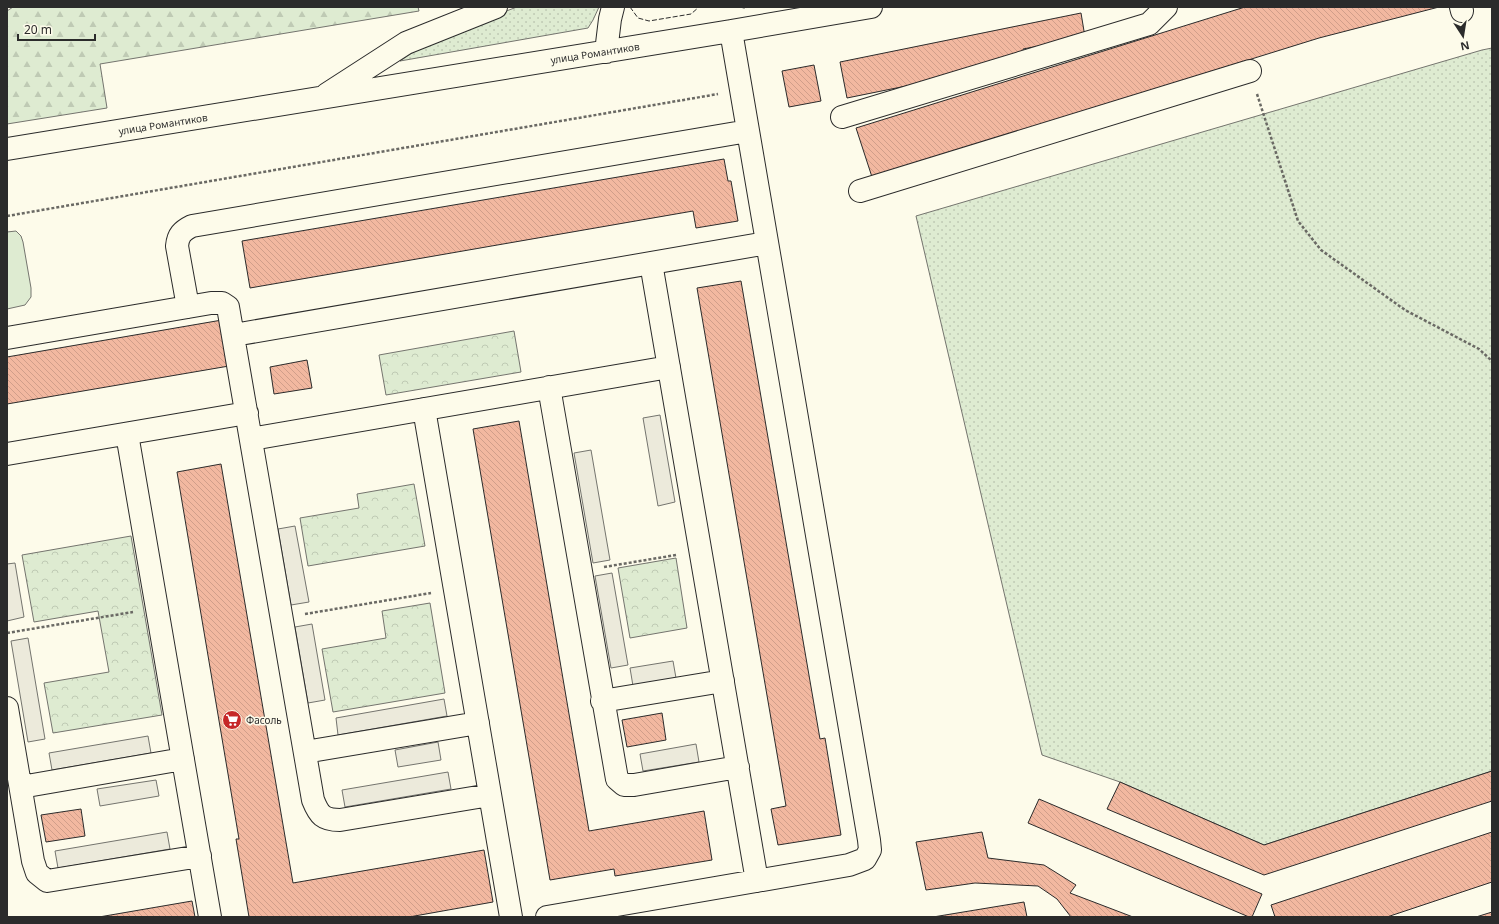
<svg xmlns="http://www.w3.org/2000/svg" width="1499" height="924" font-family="'Noto Sans',sans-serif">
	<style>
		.grass { fill: url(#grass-dots); stroke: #74746e }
		.forest { fill: url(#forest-firs); stroke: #74746e }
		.park { fill: url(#park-crowns); stroke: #74746e }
		.garden { fill: #deebd1; stroke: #74746e }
		.parking { fill: #eceadb; stroke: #74746e }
		.building { fill: url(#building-back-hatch); stroke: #2b2b2b }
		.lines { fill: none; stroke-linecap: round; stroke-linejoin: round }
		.minor-casing { stroke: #2b2b2b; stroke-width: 24 }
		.path { stroke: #6a6964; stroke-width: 2.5; stroke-dasharray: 3 2; stroke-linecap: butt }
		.minor { stroke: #fdfbea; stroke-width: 22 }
		.fence { stroke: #2b2b2b; stroke-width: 1; stroke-dasharray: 5 2; stroke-linecap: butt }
		.labels { text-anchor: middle; stroke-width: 3; stroke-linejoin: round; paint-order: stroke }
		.street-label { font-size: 10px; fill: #2b2b2b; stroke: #fdfbea }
		.poi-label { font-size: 10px; fill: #2b2b2b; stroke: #fdfbea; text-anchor: start }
	</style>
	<defs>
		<pattern id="grass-dots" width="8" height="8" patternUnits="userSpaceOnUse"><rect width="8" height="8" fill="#deebd1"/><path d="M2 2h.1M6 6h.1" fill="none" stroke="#bfcab4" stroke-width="1.8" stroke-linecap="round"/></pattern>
		<pattern id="forest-firs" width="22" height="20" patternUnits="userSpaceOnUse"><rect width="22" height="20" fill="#deebd1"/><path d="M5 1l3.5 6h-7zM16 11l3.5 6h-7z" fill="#bfcab4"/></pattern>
		<pattern id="park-crowns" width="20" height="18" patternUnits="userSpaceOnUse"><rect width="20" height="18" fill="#deebd1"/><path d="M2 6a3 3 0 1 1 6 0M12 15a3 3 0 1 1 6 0" fill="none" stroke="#bfcab4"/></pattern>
		<pattern id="building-back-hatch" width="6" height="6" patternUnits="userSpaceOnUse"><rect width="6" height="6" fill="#f2b8a0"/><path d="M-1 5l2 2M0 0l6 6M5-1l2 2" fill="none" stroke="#d09e8a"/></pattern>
	</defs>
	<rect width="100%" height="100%" fill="#fdfbea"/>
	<!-- grass -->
	<path class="grass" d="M517 7H599L593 20 588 28 400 61C432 38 480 21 517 7Z
		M1492 48V771L1264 845 1120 782 1042 755 916 216 1482 50Z"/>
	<!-- forest -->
	<path class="forest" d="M13 7H418L419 11 100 64 107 108 7 124V11Z"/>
	<!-- park -->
	<path class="park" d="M514 331 521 372 386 395 379 355Z
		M414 484 425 546 308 566 300 518 359 508 357 494Z
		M131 536 162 715 53 733 44 683 109 672 98 611 34 622 22 555Z
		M676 558 687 628 630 638 618 568Z
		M430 603 445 693 333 712 322 649 386 638 382 611Z"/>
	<!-- garden -->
	<path class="garden" d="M16 231 21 236 23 242 31 288V297L25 305 7 309V232Z"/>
	<!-- parking -->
	<path class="parking" d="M660 415 675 502 658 506 643 418Z
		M591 450 610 560 593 563 574 453Z
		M295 526 309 602 291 605 278 529Z
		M15 563 24 617 7 621V564Z
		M612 573 628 665 611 668 595 576Z
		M312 624 325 700 308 703 295 627Z
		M28 638 45 739 28 742 11 641Z
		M673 661 676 678 633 686 630 668Z
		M444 699 447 716 338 735 336 718Z
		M148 736 151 753 52 770 49 753Z
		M438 742 441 760 398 767 395 750Z
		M696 744 699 762 643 771 640 754Z
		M448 772 451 789 345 807 342 790Z
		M156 780 159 796 100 806 97 789Z
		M167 832 170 849 58 868 55 851Z"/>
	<!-- building -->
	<path class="building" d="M1245 7H1439L1319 38 872 177 856 128Z
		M1081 13 1085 37 1023 49 1024 54 990 69 847 98 840 62Z
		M814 65 821 101 789 107 782 71Z
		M724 159 728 181H731L738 221 696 228 693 211 250 288 242 241Z
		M741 281 820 739 825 738 841 835 778 845 771 809 786 806 697 288Z
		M222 320 229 366 7 404V357Z
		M307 360 312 388 274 394 270 367Z
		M519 421 589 831 704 811 712 860 615 876 614 869 550 880 473 429Z
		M221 464 293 883 484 850 493 902 409 917H249L236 839H239L177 472Z
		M662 713 666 740 627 747 622 720Z
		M1492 771V801L1264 875 1107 809 1120 782 1264 845Z
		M1039 799 1262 894 1252 917H1249L1028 823Z
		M81 809 85 836 46 842 41 815Z
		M982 832 988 858 1044 865 1076 885 1070 893 1133 917H1071L1057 899 1038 886 975 883 926 890 916 842Z
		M1492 832V882L1387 917H1275L1271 905Z
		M192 901 195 917H99Z
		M1024 902 1027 917H933Z
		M1492 912V917H1476Z"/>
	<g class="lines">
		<!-- minor casing -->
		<g class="minor-casing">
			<path id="minor" d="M1461 7 1462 11
				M606 52 610 19 613 7
				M327 94 406 43 496 7
				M842 117 1149 24 1166 7
				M7 149 731 31 871 7
				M860 191 1250 71
				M651 263 757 881
				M188 307 177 246C178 235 182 231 192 226L748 131
				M234 335 767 243
				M7 338 211 303H222L228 307 313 800C319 815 323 820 340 820L490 795
				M549 387 617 779 624 785H634L738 767
				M424 409 511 917
				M127 434 210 917
				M251 439 669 367
				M7 454 247 413
				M602 701 723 681
				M7 708 33 861 37 873 47 881 200 856
				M305 752 478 723
				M21 787 183 759
				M547 917 849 865 865 859 870 850 869 840 731 31"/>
		</g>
		<!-- path -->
		<path class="path" d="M1257 94 1298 221 1321 250 1405 310 1479 349 1492 361
			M7 216 718 94
			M604 567 676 555
			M305 614 431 593
			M7 633 133 612"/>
		<!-- minor -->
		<use href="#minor" class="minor"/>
		<!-- fence -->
		<path class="fence" d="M630 7 638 18 649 21 691 14 699 7
			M740 7 744 8 751 7"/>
	</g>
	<!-- icons -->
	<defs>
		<g id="supermarket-disc" transform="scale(1)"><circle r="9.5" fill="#c62828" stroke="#fdfbea"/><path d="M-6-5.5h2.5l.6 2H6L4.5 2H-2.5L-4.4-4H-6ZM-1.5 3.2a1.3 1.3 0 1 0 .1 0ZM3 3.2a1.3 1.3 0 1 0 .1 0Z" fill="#fff"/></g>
	</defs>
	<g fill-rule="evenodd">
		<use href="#supermarket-disc" x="232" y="720"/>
	</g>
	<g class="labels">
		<!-- street labels -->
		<g class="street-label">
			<text transform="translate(595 53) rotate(-9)" y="4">улица Романтиков</text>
			<text transform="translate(163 124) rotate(-9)" y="4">улица Романтиков</text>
		</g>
		<!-- poi labels -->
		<g class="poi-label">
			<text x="246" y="724">Фасоль</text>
		</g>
	</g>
	<!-- border -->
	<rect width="1499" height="924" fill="none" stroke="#2b2b2b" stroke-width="16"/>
	<!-- north arrow -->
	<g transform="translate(1463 36) rotate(168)" stroke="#fdfbea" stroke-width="3" paint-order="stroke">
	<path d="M0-3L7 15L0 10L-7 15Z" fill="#2b2b2b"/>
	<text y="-6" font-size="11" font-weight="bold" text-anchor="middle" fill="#2b2b2b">N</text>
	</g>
	<!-- scale -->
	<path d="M18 34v6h77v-6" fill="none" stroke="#2b2b2b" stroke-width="2"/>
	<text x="24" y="34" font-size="12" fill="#2b2b2b" stroke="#fdfbea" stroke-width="3" paint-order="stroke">20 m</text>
</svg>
